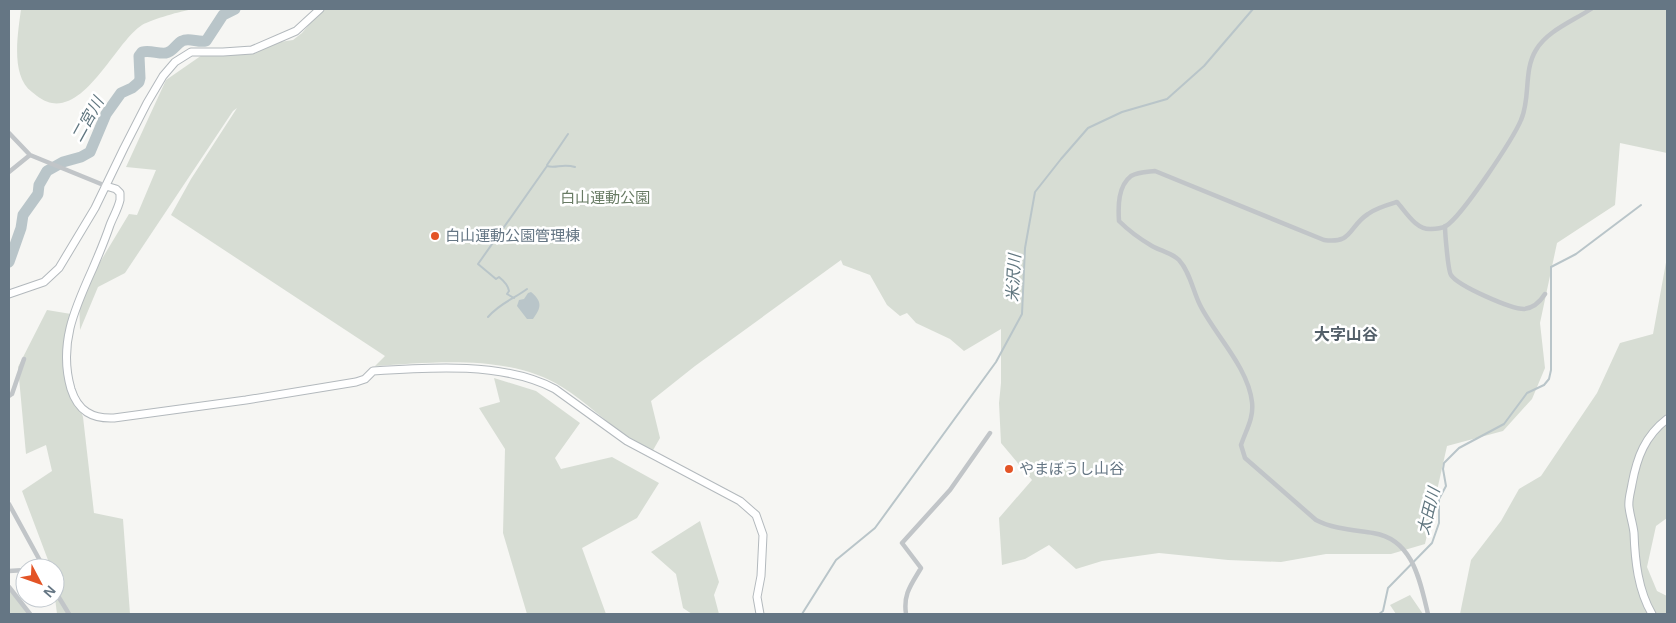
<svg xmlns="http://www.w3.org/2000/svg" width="1676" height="623" font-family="Helvetica,'Noto Sans JP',sans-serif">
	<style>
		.green { fill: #d7ddd4 }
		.water { fill: #b9c5c9 }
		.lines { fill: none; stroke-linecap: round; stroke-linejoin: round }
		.stream { stroke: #b9c5c9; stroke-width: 2 }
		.river { stroke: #b9c5c9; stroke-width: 11 }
		.secondary-casing { stroke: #b3b9bd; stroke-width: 9 }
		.street { stroke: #c1c5c8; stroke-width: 4.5 }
		.secondary { stroke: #fff; stroke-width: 7 }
		.poi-dot { fill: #e35426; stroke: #fff; stroke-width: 2 }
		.labels { text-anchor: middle; stroke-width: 5; stroke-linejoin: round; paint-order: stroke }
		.park-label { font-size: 15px; fill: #687b64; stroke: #fff }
		.poi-label { font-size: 15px; fill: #657684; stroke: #fff; text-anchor: start }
		.water-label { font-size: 16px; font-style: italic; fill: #617780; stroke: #fff }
		.neighbourhood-label { font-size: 16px; font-weight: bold; fill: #535f69; stroke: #fff }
	</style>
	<rect width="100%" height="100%" fill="#f6f6f3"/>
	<!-- green -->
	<path class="green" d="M21 9H194C181 11 153 19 142 25 116 42 88 109 52 103 45 102 38 97 32 92 10 76 18 33 21 9Z
		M322 9H1667V153L1620 143 1615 205 1557 243 1540 323 1545 368 1532 399 1503 431 1447 446 1425 544 1391 554H1326L1281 562 1228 560 1159 553 1102 561 1076 569 1049 545 1025 559 1002 565 999 518 1032 480 1001 443 999 403 1001 383V329L964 351 950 339 916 323 907 313 900 316 887 305 870 275 843 265 841 260 695 366 651 401 660 438 652 452C645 447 636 443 629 438 606 422 586 402 562 387 510 354 434 362 375 366L385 356 171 215 191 179 237 108 233 111 125 273 98 287 80 330 79 297 129 214 137 215 156 170 126 167 166 80 205 53 293 40 302 33Z
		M1667 257V518L1656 526 1647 567 1657 591 1667 596V614H1460L1471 560 1501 521 1519 489 1541 476 1597 393 1620 343 1653 334Z
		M47 310 71 314 67 370 83 417 94 513 123 519 130 614H57L55 598V568H51L22 491 52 471 46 445 26 454 18 367Z
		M494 378 536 391 580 423 555 458 561 469 612 457 659 483 637 518 582 548 606 614H527L503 533 505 449 479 408 500 402Z
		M700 521 719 582 714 595 719 614H692L683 608 676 574 651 552Z
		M9 589 29 614H9Z
		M1410 595 1423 614H1396L1390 605Z"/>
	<!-- water -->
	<path class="water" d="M531 292C543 302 541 308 533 319H527L517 306 519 300 524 299 528 293Z"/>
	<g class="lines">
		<!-- stream -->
		<path class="stream" d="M547 165 568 134
			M514 298 507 294 509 291C508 285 504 281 499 277L496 279 478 264 547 166C556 169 562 163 575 167
			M488 317C500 303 512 300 527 289
			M802 614 836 560 875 528 996 362 1022 314 1025 248 1035 192 1061 159 1088 128 1122 112 1167 99 1204 66 1253 9
			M1379 614 1383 611 1388 588 1432 543 1439 523V499L1446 486 1443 469 1444 463 1459 448 1504 424 1527 393 1544 385 1549 379 1551 370V267L1576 254 1641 205"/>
		<!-- river -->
		<path class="river" d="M9 262 21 228 23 215 38 194 39 185 47 171 63 162 81 157 90 152 106 114 121 93 132 88 139 82 140 78 139 56 142 52C151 50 158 54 166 53 173 52 176 44 182 41 189 37 198 43 206 41L223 15 235 9"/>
		<!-- secondary casing -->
		<g class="secondary-casing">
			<path id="secondary" d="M106 186 116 189 120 193V200C118 209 113 217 110 225 105 240 99 254 93 268 75 308 58 344 71 389 78 411 92 419 114 418L246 400 356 382 365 379 373 371C430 367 505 362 555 389L627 441 740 501 756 515 763 535 761 576 757 597 760 614
				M9 294 44 282 59 268 95 208 124 148 147 103 163 76 175 62 191 52H223L252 50 296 31 320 9
				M1652 614C1638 590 1635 561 1634 533 1633 524 1630 516 1629 507 1628 499 1631 491 1632 484 1637 457 1645 436 1667 419"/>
		</g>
		<!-- street -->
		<path class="street" d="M9 133 30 155 106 186
			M9 172 30 155
			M1445 226C1445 232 1448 271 1451 275 1458 286 1511 309 1524 309 1533 308 1540 302 1545 294
			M9 396 12 394 24 359
			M9 504 44 568
			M9 571 25 570
			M9 587 30 614
			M55 591 69 614
			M906 614C903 594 911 585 921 568L902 543 950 490 990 433
			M1428 614C1420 581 1413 539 1373 533 1354 530 1333 529 1316 520L1245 458 1241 445C1246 430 1254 418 1252 402 1248 367 1215 335 1200 305 1193 291 1190 272 1179 260 1172 253 1161 251 1152 246 1140 239 1129 231 1119 221 1118 206 1118 186 1131 176 1138 172 1147 172 1155 171L1324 240C1353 244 1348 227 1368 214 1376 208 1387 205 1397 202 1406 212 1416 230 1431 229 1436 229 1442 228 1446 226 1462 216 1513 139 1521 120 1531 98 1523 71 1536 50 1547 31 1573 21 1591 9"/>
		<!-- secondary -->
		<use href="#secondary" class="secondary"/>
	</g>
	<!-- markers -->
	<g class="poi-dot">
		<circle cx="435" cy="236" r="5"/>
		<circle cx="1009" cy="469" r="5"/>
	</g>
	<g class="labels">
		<!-- park labels -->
		<g class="park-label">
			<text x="605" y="203">白山運動公園</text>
		</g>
		<!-- poi labels -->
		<g class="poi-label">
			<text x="445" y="241">白山運動公園管理棟</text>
			<text x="1019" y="474">やまぼうし山谷</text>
		</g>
		<!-- water labels -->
		<g class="water-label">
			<text transform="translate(87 119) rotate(-61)" y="6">二宮川</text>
			<text transform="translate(1013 278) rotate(-87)" y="6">米沢川</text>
			<text transform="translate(1428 511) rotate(-76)" y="6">太田川</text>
		</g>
		<!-- neighbourhood labels -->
		<g class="neighbourhood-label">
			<text x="1346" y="340">大字山谷</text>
		</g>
	</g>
	<!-- border -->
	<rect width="1676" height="623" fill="none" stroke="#657684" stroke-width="20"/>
	<!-- north arrow -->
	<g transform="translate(40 583) rotate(131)"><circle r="24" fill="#ffffff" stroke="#c1c8ce"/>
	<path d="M0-4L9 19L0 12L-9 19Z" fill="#e35426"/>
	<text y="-8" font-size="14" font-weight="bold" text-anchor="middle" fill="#657684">N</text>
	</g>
</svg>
